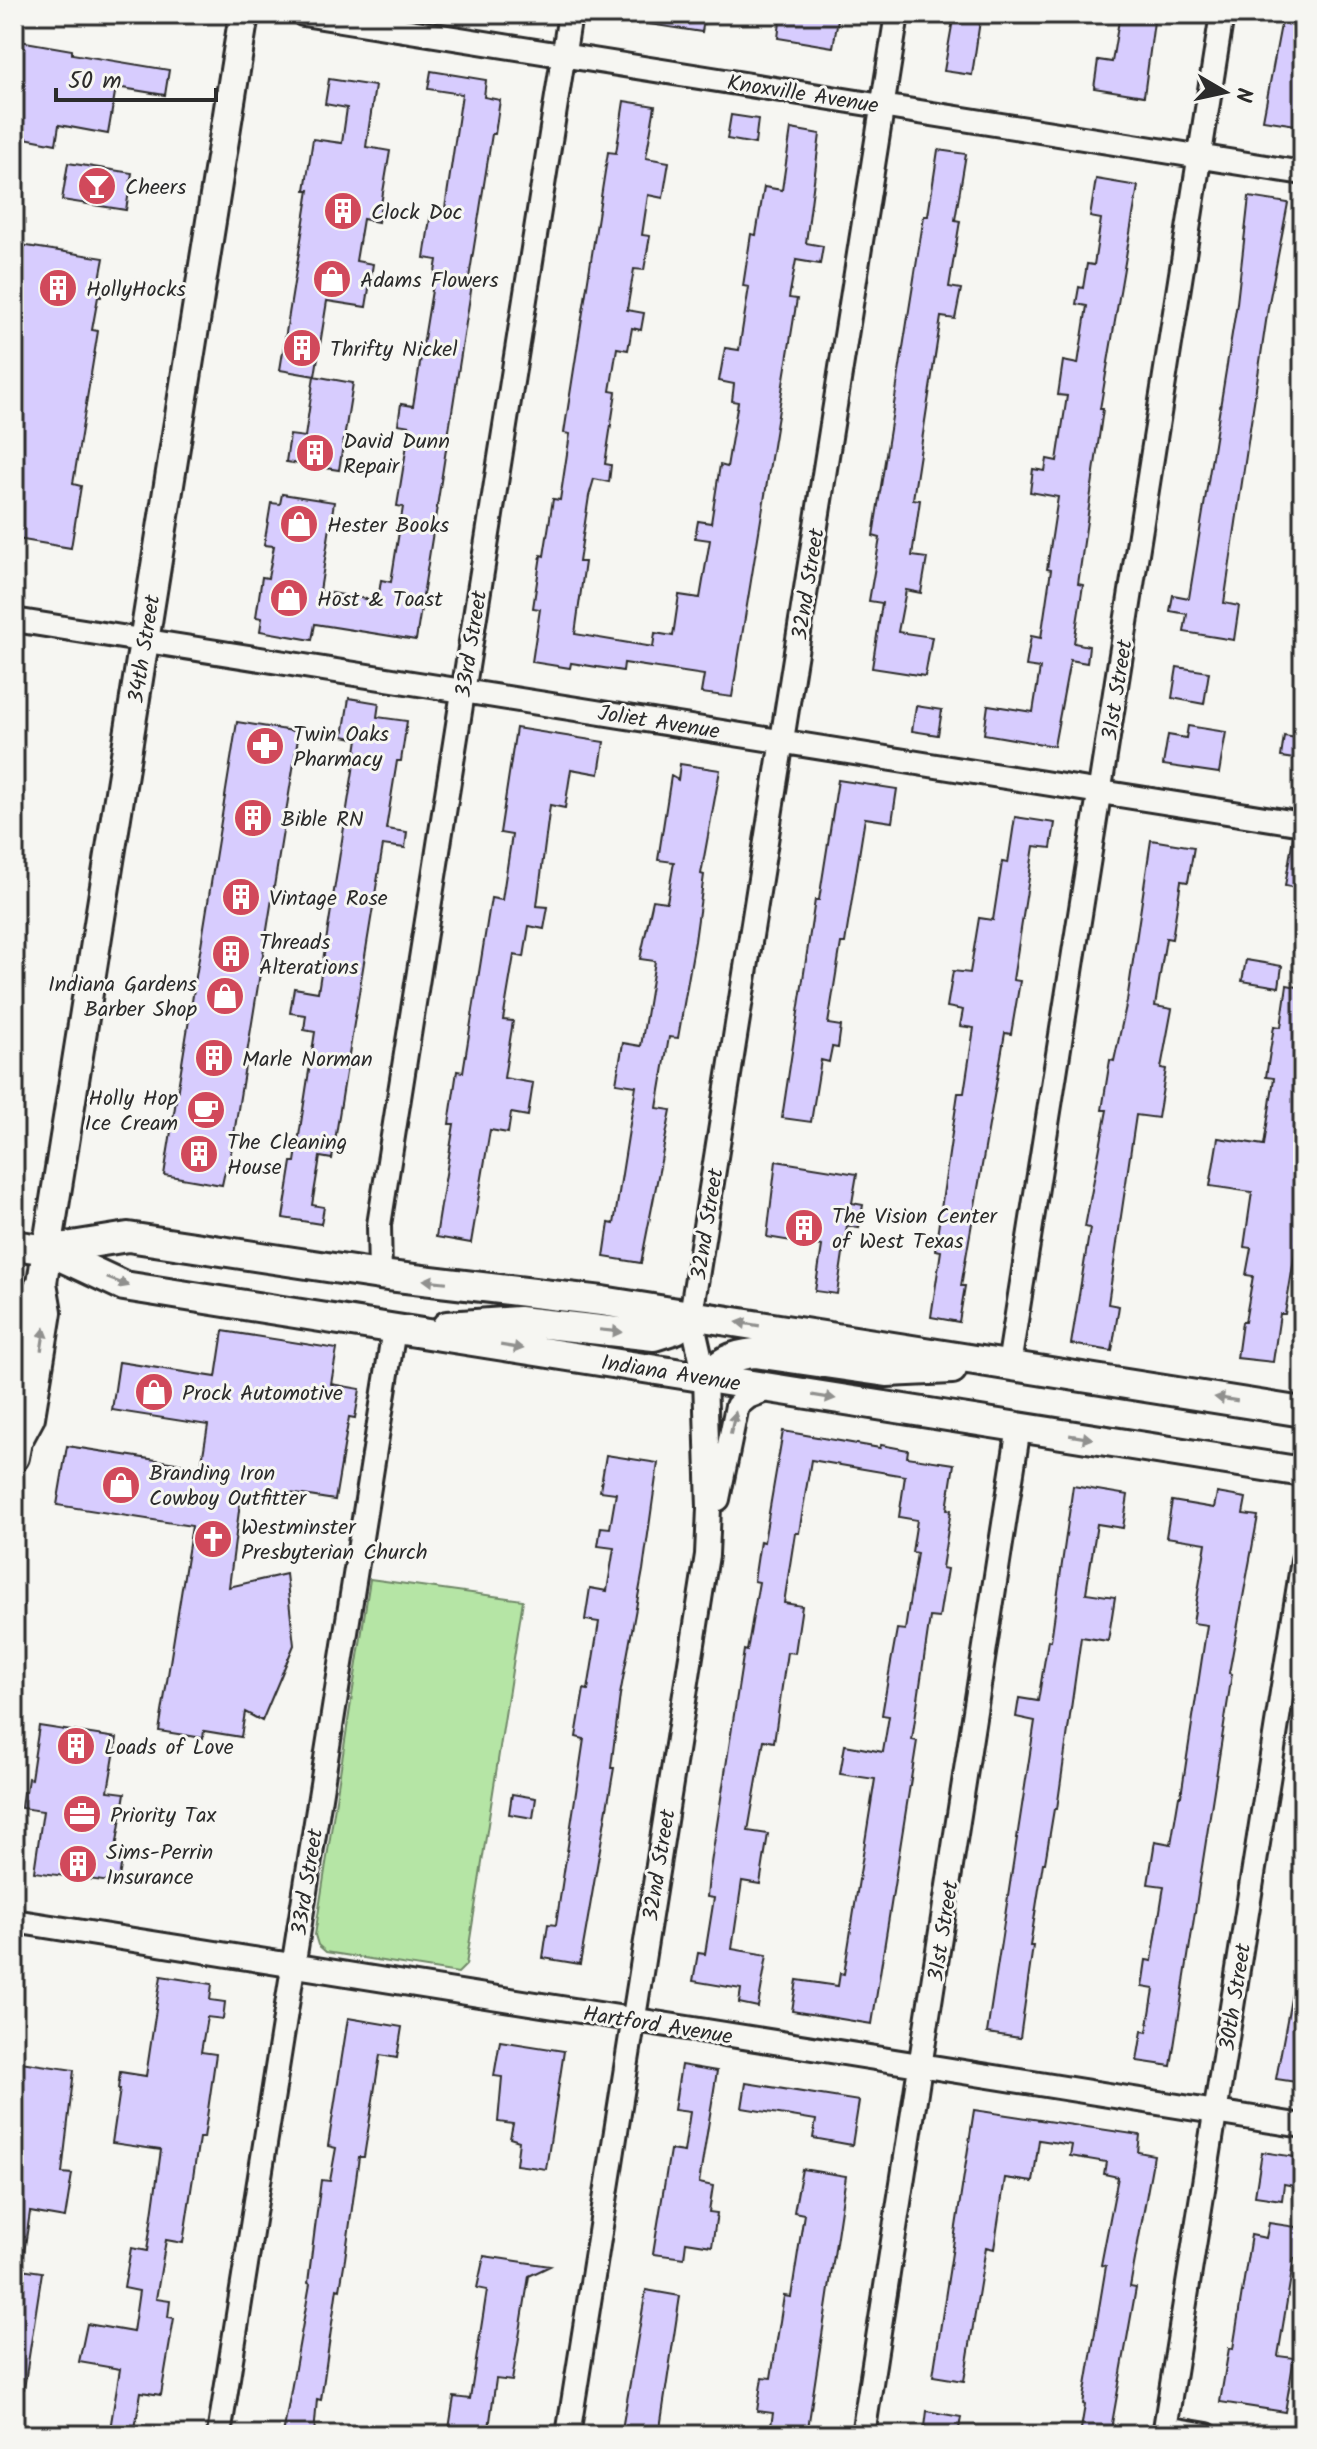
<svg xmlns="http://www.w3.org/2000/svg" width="1317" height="2449" font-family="Kalam,sans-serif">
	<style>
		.green { fill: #b5e5a5; stroke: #708868; stroke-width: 2 }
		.building { fill: #d7ccfe; stroke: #2b2b2b; stroke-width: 2 }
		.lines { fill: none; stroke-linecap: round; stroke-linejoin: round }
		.minor-casing { stroke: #2b2b2b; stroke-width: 28 }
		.major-casing { stroke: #2b2b2b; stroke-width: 34 }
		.minor { stroke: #f6f6f2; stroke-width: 22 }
		.major { stroke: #f6f6f2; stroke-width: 28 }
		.oneway { fill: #90908e }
		.labels { text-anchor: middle; stroke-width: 6; stroke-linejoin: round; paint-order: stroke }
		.street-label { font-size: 22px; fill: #2b2b2b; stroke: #f6f6f2 }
		.poi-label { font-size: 22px; fill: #2b2b2b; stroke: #f6f6f2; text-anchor: start }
	</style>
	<rect width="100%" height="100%" fill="#f6f6f2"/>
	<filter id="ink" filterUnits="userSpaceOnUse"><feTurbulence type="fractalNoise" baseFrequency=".0125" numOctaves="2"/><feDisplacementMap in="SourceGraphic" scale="16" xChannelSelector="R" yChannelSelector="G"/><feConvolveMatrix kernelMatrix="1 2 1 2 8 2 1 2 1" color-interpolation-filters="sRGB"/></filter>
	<g filter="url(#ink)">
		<!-- green -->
		<path class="green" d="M370 1579 523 1600 466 1965 458 1973 326 1952 318 1945 315 1935Z"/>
		<!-- building -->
		<path class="building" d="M650 14H705L702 32 649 24Z
			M781 14H839L833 47 778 38Z
			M954 14H981L972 75 944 71Z
			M1120 14H1155L1144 96 1094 88 1098 60 1112 62Z
			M1283 14H1303V126L1263 120Z
			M14 40 72 50V54L169 70 165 95 116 87 108 134 59 125 56 144 14 136Z
			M431 71 486 80 484 97 500 100 495 134H492L469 278H473L416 640 315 624 312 640 260 631 262 618 256 617 262 577 268 578 274 546 264 545 271 503 280 504 282 494 334 502 320 591 378 601 381 580 391 582 403 507 397 506 410 426 398 424 401 404 413 406 437 260 424 258 431 212 444 215 462 94 428 89Z
			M329 79 375 86 366 147 390 151 378 222 363 219 356 261 373 264 366 307 327 301 315 376 280 370 309 190H305L313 139 342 143 347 108 325 104Z
			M624 101 655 106 646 158 669 162 663 198 648 195 642 235 650 236 644 270 634 269 627 310 644 313 641 330 632 328 628 350 617 348 610 391 616 392 605 464 611 465 609 482 594 479 589 496 579 562H585L575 634 653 647 655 633 673 636 679 595 700 598 710 540 695 538 698 521 711 523 720 465 727 467 738 402 732 401 734 384 719 381 725 348 739 350 749 287 743 286 751 234 756 235 764 187 782 190 791 129 820 134 806 243 823 246 820 264 796 260 789 298 797 299 732 697 701 693 704 675 624 663 623 671 571 663 570 668 532 662 540 609 533 608 541 555 544 556 553 499 560 500 570 434 564 433 608 152 616 153Z
			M731 115 758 119 755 144 727 139Z
			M938 150 966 154 955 220 960 221 949 287 961 289 955 319 941 317 913 499 920 500 912 556 927 558 921 593 906 590 898 632 932 637 925 676 872 668 882 603 869 601 880 538 873 536 924 216H928Z
			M68 163 132 173 126 210 62 200Z
			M1096 179 1138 186 1100 409H1103L1078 584 1083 585 1074 643 1089 646 1087 663 1070 660 1054 746 984 734 988 705 1033 712 1040 668 1026 666 1031 636 1041 638 1051 570 1047 569 1058 497 1030 492 1033 469 1045 471 1047 459 1057 461 1067 396 1058 395 1063 361 1078 364 1087 306 1076 304 1079 287 1083 288 1087 264 1094 265 1101 219 1090 217Z
			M1249 197 1288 203 1268 308 1224 603 1239 606 1234 640 1184 632 1187 614 1170 611 1173 595 1189 598 1237 303Z
			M14 244 104 258 100 279 104 280 101 297H98L92 330 98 331 73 484 81 486 71 548 17 539 21 513 14 512Z
			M314 376 353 383 339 470 286 462 290 435 305 437Z
			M1177 667 1209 672 1204 704 1172 698Z
			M349 698 379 703 377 717 407 721 401 761H397L386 829 407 832 405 848 383 845 332 1159 320 1157 312 1205 324 1207 321 1224 283 1218 292 1162H295L315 1032 304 1030 306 1015 290 1013 294 988 318 992 358 739 343 736Z
			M916 706 942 710 938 735 912 731Z
			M237 722 299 732 228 1171H225L222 1185 164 1175Z
			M1188 726 1226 732 1219 773 1163 765 1168 735 1186 738Z
			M516 728 604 742 599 774 571 769 565 808 550 805 537 906 548 907 544 929 529 926 524 957 514 955 503 1020 513 1021 504 1078 533 1083 528 1116 511 1113 508 1133 490 1130 471 1243 436 1237 454 1124H449L457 1071 463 1072 491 898 502 900 512 835 500 833Z
			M1284 736 1303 739 1301 760 1281 757Z
			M680 764 720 770 701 874 704 875 695 941 678 1038 669 1037 657 1108 671 1110 641 1263 604 1257 609 1223 614 1224 636 1086 616 1083 623 1043 641 1046 655 961 640 959 653 900 667 902 674 862 658 860 671 776 678 780Z
			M838 780 897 789 892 822 865 818 845 943H841L828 1024 841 1026 838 1048 832 1047 829 1062 821 1060 811 1122 782 1118 815 900H819Z
			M1015 817 1055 823 1051 848 1034 846 1013 980 1020 981 1011 1034 1005 1033 961 1286H965L959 1322 931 1317 941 1251 935 1250 951 1140 958 1093H964L974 1028 960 1026 963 1010 947 1007 953 971 970 973 979 918 993 920 1002 862 1008 863Z
			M1293 837 1303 838V889L1285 886Z
			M1151 840 1194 847 1188 882 1181 881 1172 939 1166 938 1155 1006 1172 1009 1161 1068 1166 1069 1158 1118 1136 1115 1108 1304 1119 1306 1112 1351 1071 1344 1090 1228 1085 1227 1107 1110H1102L1110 1060 1114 1061 1127 1001Z
			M1246 960 1282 966 1279 987 1242 981Z
			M1287 985 1303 988V1205L1285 1314H1280L1273 1362 1237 1358 1242 1322H1245L1253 1276 1246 1275 1251 1248 1244 1247 1252 1192 1210 1186 1218 1138 1264 1145 1274 1078 1266 1077 1274 1026 1281 1027Z
			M776 1161 857 1174 852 1203 863 1205 859 1228 847 1226 837 1294 815 1291 822 1246 767 1237Z
			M223 1331 337 1349 331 1384 360 1389 355 1418 349 1417 335 1500 270 1490 269 1500 250 1497 249 1504 240 1503 229 1587 286 1574 294 1645 262 1721 245 1712 241 1737 204 1731 203 1738 159 1731 192 1526 57 1505 67 1446 201 1467 208 1425 112 1410 119 1362 216 1377Z
			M783 1431 880 1448 881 1445 908 1450 907 1457 954 1464 947 1509 951 1510 942 1568 947 1569 939 1618 930 1617 912 1740 917 1741 872 2024 792 2011 797 1980 838 1986 840 1973 844 1974 875 1779 840 1774 845 1745 883 1752 889 1716 882 1715 888 1679 897 1629 905 1630 917 1553 912 1552 917 1520 899 1517 905 1476 811 1460 799 1533H795L784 1603 802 1606 795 1653 787 1652 774 1742 764 1740 748 1831 768 1834 760 1884 742 1881 732 1949 767 1955 758 2007 739 2003 741 1989 693 1981 698 1953 705 1954 714 1898 707 1897 709 1876 744 1650 747 1651 759 1582 754 1581 760 1541 764 1542Z
			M606 1455 658 1463 643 1570 620 1695 611 1768H614L580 1964 543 1958 548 1924 556 1925 584 1739 576 1737 584 1689 588 1690 599 1622 585 1620 590 1588 607 1591 614 1548 598 1546 601 1527 610 1528 616 1493 600 1491Z
			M1073 1486 1128 1495 1123 1528 1097 1524 1086 1593 1115 1597 1108 1641 1081 1637 1057 1809H1054L1045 1863H1043L1030 1946H1033L1020 2038 987 2033 1035 1721 1016 1717 1019 1698 1038 1701 1048 1640 1051 1641Z
			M1217 1493 1246 1498 1243 1514 1258 1516 1229 1673 1232 1674 1171 2066 1137 2061 1142 2031 1147 2032 1154 1989 1142 1987 1146 1960 1152 1961 1164 1886 1148 1884 1155 1841 1171 1844 1179 1796H1181L1207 1625 1193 1623 1206 1543 1166 1537 1172 1501 1214 1508Z
			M39 1726 117 1738 108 1791 125 1793 115 1854 123 1855 118 1883 34 1872 43 1811 21 1808 23 1792H26L28 1778 31 1779Z
			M512 1794 536 1798 533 1818 509 1814Z
			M161 1976 212 1984 210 2000 225 2002 223 2019 207 2017 201 2052 216 2054 204 2138H199L183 2243 166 2240 156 2299 170 2301 168 2317 174 2318 161 2395 141 2392 134 2435H109L120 2369 79 2362 87 2324 133 2332 139 2291 124 2288 131 2248 147 2251 161 2150 112 2143 120 2089H118L120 2072 146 2076Z
			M1293 1988H1303V2083L1276 2079Z
			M348 2018 402 2027 397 2058 380 2055 364 2157H359L345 2259 340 2289 337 2288 321 2400 317 2399 314 2435H283L310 2284 308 2283 321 2180 330 2181 336 2148 328 2146Z
			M500 2041 564 2051 546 2169 516 2165 519 2141 510 2138 513 2124 498 2122 502 2077 494 2076Z
			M14 2061 74 2070 62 2173 72 2174 65 2218 30 2212 24 2253 14 2252Z
			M681 2065 717 2071 699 2183 713 2186 709 2212 717 2213 712 2246 686 2242 684 2258 653 2254 670 2150 684 2152 690 2112 674 2110Z
			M746 2083 859 2101 852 2145 813 2138 816 2120 742 2108Z
			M974 2110 1140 2135 1138 2152 1154 2155 1130 2287 1136 2288 1110 2435H1080L1085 2405 1083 2404 1106 2266 1101 2265 1118 2177 1104 2174 1106 2162 1070 2156 1072 2145 1039 2140 1033 2182 1005 2178 994 2249 986 2247 964 2381 933 2376Z
			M1262 2152 1303 2158 1299 2187 1284 2184 1282 2200 1255 2196Z
			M802 2169 846 2176 807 2435H792L770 2432 773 2413 757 2411 762 2377 771 2378 784 2296 791 2297 804 2214 794 2212Z
			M1269 2223 1303 2228V2259L1294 2258 1278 2356 1294 2358 1285 2412 1220 2402 1229 2348 1233 2349 1251 2235 1266 2238Z
			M484 2256 550 2266 529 2276 512 2381 496 2379 488 2435H448L454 2397 470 2399 487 2290 477 2288Z
			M14 2268 42 2272 24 2389 14 2388Z
			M646 2290 680 2296 659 2435H621Z
			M927 2411 961 2417 958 2435H924Z"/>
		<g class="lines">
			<!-- minor casing -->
			<g class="minor-casing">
				<path id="minor" d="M303 14 1303 173
					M14 620 1303 824
					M380 1275 379 1225 570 14
					M1009 1365 1222 14
					M718 1499 737 1406 748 1397 771 1388
					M14 1921 1303 2126
					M1165 2428 1207 2435
					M219 2435 394 1329
					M568 2435 707 1555 709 1508 705 1377 691 1315 897 14
					M863 2435 1019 1427
					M1164 2435 1303 1560"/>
			</g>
			<!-- major casing -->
			<g class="major-casing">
				<path id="major" d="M14 1245 47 1250 124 1286 1303 1472
					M47 1250 128 1237 380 1275 602 1301 1303 1412
					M447 1326 519 1321 654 1336 676 1329 691 1315
					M14 1377 25 1308 42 1283
					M705 1377C722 1362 731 1355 755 1353L887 1372 952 1369
					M14 1457 17 1441 30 1417 47 1312 42 1283 47 1250 244 14"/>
			</g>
			<!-- minor -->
			<use href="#minor" class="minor"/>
			<!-- major -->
			<use href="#major" class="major"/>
		</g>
		<!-- one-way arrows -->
		<defs><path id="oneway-solid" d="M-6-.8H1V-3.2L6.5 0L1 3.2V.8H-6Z" transform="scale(2)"/></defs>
		<g class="oneway">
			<use href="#oneway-solid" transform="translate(435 1281) rotate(-174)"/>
			<use href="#oneway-solid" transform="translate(118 1282) rotate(21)"/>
			<use href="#oneway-solid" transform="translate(748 1324) rotate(-171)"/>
			<use href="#oneway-solid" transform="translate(611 1331) rotate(6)"/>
			<use href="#oneway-solid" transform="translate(43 1339) rotate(-81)"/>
			<use href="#oneway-solid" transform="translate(512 1347) rotate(9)"/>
			<use href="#oneway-solid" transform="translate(824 1397) rotate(9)"/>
			<use href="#oneway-solid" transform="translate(1226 1399) rotate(-171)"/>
			<use href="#oneway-solid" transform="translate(733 1423) rotate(-77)"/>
			<use href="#oneway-solid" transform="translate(1081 1437) rotate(9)"/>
		</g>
	</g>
	<!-- icons -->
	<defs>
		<g id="bar-disc" transform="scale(2)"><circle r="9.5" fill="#d1495b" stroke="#f6f6f2"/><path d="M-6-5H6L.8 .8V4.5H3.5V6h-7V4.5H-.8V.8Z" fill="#fff"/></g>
		<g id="building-disc" transform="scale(2)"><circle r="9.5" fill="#d1495b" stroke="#f6f6f2"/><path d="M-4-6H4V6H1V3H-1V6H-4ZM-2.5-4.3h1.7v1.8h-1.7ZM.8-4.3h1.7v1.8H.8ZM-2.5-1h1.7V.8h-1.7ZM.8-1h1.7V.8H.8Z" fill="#fff"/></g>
		<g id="shop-disc" transform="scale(2)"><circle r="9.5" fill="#d1495b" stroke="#f6f6f2"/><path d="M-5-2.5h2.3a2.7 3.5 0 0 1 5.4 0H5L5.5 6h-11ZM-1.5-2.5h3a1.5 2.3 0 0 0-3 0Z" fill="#fff"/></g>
		<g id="pharmacy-disc" transform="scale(2)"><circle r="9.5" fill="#d1495b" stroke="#f6f6f2"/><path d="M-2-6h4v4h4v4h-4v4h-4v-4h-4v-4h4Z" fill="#fff"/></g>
		<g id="cafe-disc" transform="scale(2)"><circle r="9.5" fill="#d1495b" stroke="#f6f6f2"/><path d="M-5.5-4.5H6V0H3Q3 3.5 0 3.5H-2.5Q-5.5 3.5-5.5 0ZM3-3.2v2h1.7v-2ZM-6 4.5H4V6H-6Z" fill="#fff"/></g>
		<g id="church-disc" transform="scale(2)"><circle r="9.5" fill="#d1495b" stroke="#f6f6f2"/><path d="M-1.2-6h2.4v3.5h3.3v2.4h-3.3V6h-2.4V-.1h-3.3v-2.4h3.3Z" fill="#fff"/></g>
		<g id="office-disc" transform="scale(2)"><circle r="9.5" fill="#d1495b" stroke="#f6f6f2"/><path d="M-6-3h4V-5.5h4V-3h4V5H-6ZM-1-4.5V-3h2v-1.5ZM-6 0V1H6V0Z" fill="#fff"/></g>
	</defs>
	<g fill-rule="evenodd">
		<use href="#bar-disc" x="97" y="186"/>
		<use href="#building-disc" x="343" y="211"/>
		<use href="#shop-disc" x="332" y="279"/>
		<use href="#building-disc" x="58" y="288"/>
		<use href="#building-disc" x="302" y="348"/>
		<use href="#building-disc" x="315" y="453"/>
		<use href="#shop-disc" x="299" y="524"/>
		<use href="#shop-disc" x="289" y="598"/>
		<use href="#pharmacy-disc" x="265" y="746"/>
		<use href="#building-disc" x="253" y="818"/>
		<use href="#building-disc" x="241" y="897"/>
		<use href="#building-disc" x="231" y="954"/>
		<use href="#shop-disc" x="225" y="996"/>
		<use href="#building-disc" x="214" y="1058"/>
		<use href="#cafe-disc" x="206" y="1110"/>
		<use href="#building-disc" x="199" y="1154"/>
		<use href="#building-disc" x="804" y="1228"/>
		<use href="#shop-disc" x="154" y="1392"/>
		<use href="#shop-disc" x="121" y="1485"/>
		<use href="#church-disc" x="213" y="1539"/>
		<use href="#building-disc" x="76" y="1746"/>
		<use href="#office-disc" x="82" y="1814"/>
		<use href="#building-disc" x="78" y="1864"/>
	</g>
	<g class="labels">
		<!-- street labels -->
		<g class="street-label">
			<text transform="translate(803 93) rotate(9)" y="8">Knoxville Avenue</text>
			<text transform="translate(807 584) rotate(-81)" y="8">32nd Street</text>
			<text transform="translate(470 644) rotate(-81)" y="8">33rd Street</text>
			<text transform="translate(143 649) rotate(-81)" y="8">34th Street</text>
			<text transform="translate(1116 690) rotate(-81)" y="8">31st Street</text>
			<text transform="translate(659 721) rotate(9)" y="8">Joliet Avenue</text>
			<text transform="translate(706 1224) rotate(-81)" y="8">32nd Street</text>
			<text transform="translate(671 1372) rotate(9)" y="8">Indiana Avenue</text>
			<text transform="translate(658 1865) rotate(-81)" y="8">32nd Street</text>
			<text transform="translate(306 1882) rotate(-81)" y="8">33rd Street</text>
			<text transform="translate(942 1931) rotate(-81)" y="8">31st Street</text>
			<text transform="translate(1234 1997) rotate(-81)" y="8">30th Street</text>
			<text transform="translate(658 2024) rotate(9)" y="8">Hartford Avenue</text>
		</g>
		<!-- poi labels -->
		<g class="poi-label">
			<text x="125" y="194">Cheers</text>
			<text x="371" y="219">Clock Doc</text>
			<text x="360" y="287">Adams Flowers</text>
			<text x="86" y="296">HollyHocks</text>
			<text x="330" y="356">Thrifty Nickel</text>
			<text x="343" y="448">David Dunn<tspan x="343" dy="25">Repair</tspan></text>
			<text x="327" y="532">Hester Books</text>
			<text x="317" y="606">Host &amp; Toast</text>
			<text x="293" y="741">Twin Oaks<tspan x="293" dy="25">Pharmacy</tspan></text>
			<text x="281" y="826">Bible RN</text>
			<text x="269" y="905">Vintage Rose</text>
			<text x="259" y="949">Threads<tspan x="259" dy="25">Alterations</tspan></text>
			<text x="197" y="991" text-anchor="end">Indiana Gardens<tspan x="197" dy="25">Barber Shop</tspan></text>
			<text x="242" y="1066">Marle Norman</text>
			<text x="178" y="1105" text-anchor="end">Holly Hop<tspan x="178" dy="25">Ice Cream</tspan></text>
			<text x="227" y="1149">The Cleaning<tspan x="227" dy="25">House</tspan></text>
			<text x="832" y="1223">The Vision Center<tspan x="832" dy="25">of West Texas</tspan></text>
			<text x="182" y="1400">Prock Automotive</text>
			<text x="149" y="1480">Branding Iron<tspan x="149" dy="25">Cowboy Outfitter</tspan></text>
			<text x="241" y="1534">Westminster<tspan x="241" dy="25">Presbyterian Church</tspan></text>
			<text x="104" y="1754">Loads of Love</text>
			<text x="110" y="1822">Priority Tax</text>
			<text x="106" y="1859">Sims-Perrin<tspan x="106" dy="25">Insurance</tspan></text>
		</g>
	</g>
	<!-- margin -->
	<rect width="1317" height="2449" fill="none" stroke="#f6f6f2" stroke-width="48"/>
	<rect x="24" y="24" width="1269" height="2401" fill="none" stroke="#2b2b2b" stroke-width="3" filter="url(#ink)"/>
	<!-- north arrow -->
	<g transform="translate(1225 92) rotate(99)" stroke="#f6f6f2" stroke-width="6" paint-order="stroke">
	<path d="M0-6L14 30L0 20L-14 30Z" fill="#2b2b2b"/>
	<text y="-12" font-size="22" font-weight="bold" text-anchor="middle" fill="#2b2b2b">N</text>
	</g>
	<!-- scale -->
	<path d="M56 88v12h160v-12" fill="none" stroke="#2b2b2b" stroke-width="4"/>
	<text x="68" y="88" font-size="24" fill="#2b2b2b" stroke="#f6f6f2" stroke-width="6" paint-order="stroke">50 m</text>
</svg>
